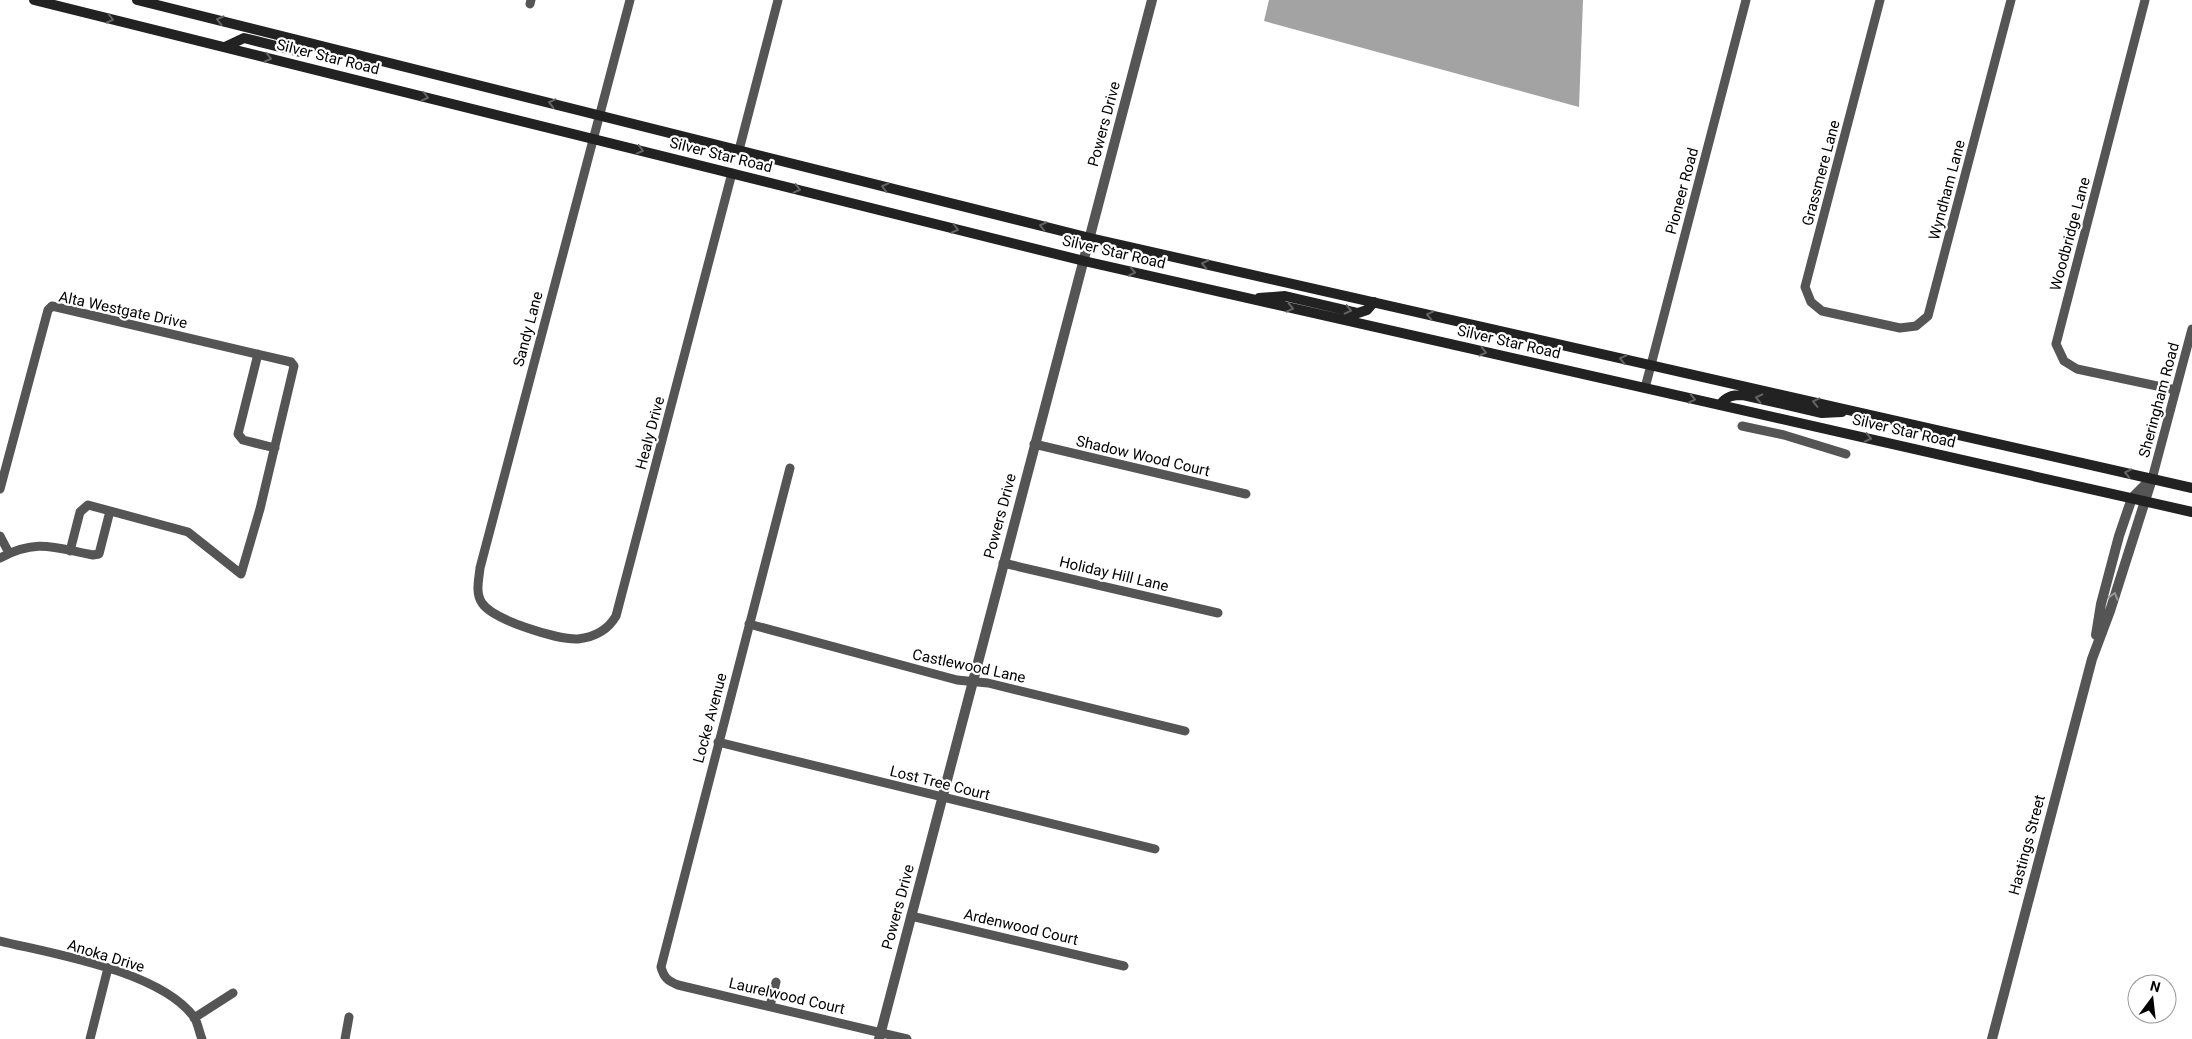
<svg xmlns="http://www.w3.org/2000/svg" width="2192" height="1039" font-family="Roboto,sans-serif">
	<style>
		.water { fill: #a3a3a3 }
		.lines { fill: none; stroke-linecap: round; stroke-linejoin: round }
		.minor { stroke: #555; stroke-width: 9 }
		.tertiary { stroke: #555; stroke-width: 10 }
		.secondary { stroke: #222; stroke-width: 10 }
		.oneway { stroke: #646464 }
		.oneway2 { stroke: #999 }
		.labels { text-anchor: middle; stroke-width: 4.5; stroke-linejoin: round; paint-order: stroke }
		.street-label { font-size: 15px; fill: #000; stroke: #fff }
	</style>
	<rect width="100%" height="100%" fill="#fff"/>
	<!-- water -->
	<path class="water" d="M1269 0H1583L1579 107 1264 21Z"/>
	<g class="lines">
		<!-- minor -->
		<path class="minor" d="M630 0 480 568C479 579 475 593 482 603 493 620 558 640 578 639 595 637 608 630 616 616L732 173
			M1880 0 1805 287 1811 302 1822 311 1900 328 1916 326 1928 316 2011 0
			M2145 0 2056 344 2064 361 2077 369 2176 390
			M530 4 531 0
			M739 150 778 0
			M258 354 238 434 243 440 275 448
			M1645 388 1746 0
			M1742 426 1784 435 1846 454
			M1034 444 1246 494
			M790 468 661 967C664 978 668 981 678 985L907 1039
			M2152 479 2192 329
			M0 489 48 310 52 306 291 362 294 366 260 509 241 574 188 532 88 505 80 512 70 551
			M0 536 9 553
			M0 558C37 538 55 548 93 555L99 554 110 511
			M1003 563 1218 613
			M749 624 957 680 988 683 1185 731
			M718 742 1155 849
			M911 916 1124 966
			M0 941C54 954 160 971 194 1017 198 1023 199 1032 202 1039
			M770 1006 776 982
			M194 1018 233 993
			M90 1039 108 968
			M345 1039 349 1017"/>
		<!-- tertiary -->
		<path class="tertiary" d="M2096 635 2101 604 2119 536 2132 498 2150 480
			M879 1039 1152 0
			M1992 1039 2092 659 2110 611 2152 479"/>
		<!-- secondary -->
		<path class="secondary" d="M34 0 1084 261 2192 512
			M137 0 1090 238 2192 488
			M225 47 244 38 300 52 317 45
			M1259 298 1285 296 1358 313 1367 310 1374 302
			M1720 405C1726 396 1733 395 1743 395L1822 413 1842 412"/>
	</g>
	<!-- one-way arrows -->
	<defs><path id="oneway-chevron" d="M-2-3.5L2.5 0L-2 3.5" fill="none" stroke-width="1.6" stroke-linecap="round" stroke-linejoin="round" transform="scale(1.25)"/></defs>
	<g class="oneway">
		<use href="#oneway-chevron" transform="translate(110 19) rotate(14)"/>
		<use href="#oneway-chevron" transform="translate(220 20) rotate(-166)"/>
		<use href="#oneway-chevron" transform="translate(268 58) rotate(14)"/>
		<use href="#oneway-chevron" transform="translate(425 97) rotate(14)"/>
		<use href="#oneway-chevron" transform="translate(552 103) rotate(-166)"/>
		<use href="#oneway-chevron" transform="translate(640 150) rotate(14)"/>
		<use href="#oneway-chevron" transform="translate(885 187) rotate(-166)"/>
		<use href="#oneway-chevron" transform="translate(797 189) rotate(14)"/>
		<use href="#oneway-chevron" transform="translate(1043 226) rotate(-166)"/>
		<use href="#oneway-chevron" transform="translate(955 229) rotate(14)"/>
		<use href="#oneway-chevron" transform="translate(1205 264) rotate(-167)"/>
		<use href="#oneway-chevron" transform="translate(1132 272) rotate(13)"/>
		<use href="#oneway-chevron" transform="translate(1290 308) rotate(13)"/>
		<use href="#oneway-chevron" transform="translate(1348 310) rotate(13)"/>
		<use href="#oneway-chevron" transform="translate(1430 315) rotate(-167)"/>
		<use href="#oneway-chevron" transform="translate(1483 352) rotate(13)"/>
		<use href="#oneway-chevron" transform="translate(1623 359) rotate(-167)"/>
		<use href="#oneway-chevron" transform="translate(1759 398) rotate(-167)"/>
		<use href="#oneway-chevron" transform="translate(1692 399) rotate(13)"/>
		<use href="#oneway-chevron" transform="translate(1816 402) rotate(-167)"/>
		<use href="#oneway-chevron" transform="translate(1868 438) rotate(13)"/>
		<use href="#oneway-chevron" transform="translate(2128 473) rotate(-167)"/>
	</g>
	<use class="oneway2" href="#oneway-chevron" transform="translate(2114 596) rotate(-73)"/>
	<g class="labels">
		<!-- street labels -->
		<g class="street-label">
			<text transform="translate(328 57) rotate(14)" y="5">Silver Star Road</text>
			<text transform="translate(1104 124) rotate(-75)" y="5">Powers Drive</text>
			<text transform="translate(721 155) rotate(14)" y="5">Silver Star Road</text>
			<text transform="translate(1821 173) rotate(-75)" y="5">Grassmere Lane</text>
			<text transform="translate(1947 190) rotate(-75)" y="5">Wyndham Lane</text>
			<text transform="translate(1682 191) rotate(-75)" y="5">Pioneer Road</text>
			<text transform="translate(2070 234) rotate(-75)" y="5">Woodbridge Lane</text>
			<text transform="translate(1114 252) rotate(13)" y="5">Silver Star Road</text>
			<text transform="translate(123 310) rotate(12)" y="5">Alta Westgate Drive</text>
			<text transform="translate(528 329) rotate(-75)" y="5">Sandy Lane</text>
			<text transform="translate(1509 342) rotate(13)" y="5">Silver Star Road</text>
			<text transform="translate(2159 400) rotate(-75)" y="5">Sheringham Road</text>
			<text transform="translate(1904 431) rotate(13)" y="5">Silver Star Road</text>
			<text transform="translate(650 433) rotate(-75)" y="5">Healy Drive</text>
			<text transform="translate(1143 456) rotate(13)" y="5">Shadow Wood Court</text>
			<text transform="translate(1000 516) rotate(-75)" y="5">Powers Drive</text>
			<text transform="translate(1114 574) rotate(13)" y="5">Holiday Hill Lane</text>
			<text transform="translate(969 666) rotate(12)" y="5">Castlewood Lane</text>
			<text transform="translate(710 718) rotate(-75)" y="5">Locke Avenue</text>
			<text transform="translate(940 783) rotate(14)" y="5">Lost Tree Court</text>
			<text transform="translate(2027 845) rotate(-75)" y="5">Hastings Street</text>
			<text transform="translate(898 907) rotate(-75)" y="5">Powers Drive</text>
			<text transform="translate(1021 927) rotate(13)" y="5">Ardenwood Court</text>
			<text transform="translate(106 956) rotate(17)" y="5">Anoka Drive</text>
			<text transform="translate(787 996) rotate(13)" y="5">Laurelwood Court</text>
		</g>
	</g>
	<!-- north arrow -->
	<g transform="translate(2152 999) rotate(15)"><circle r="24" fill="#ffffff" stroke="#999999"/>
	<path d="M0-4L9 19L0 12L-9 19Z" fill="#000000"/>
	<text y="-8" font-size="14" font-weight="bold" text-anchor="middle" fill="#000000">N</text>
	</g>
</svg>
